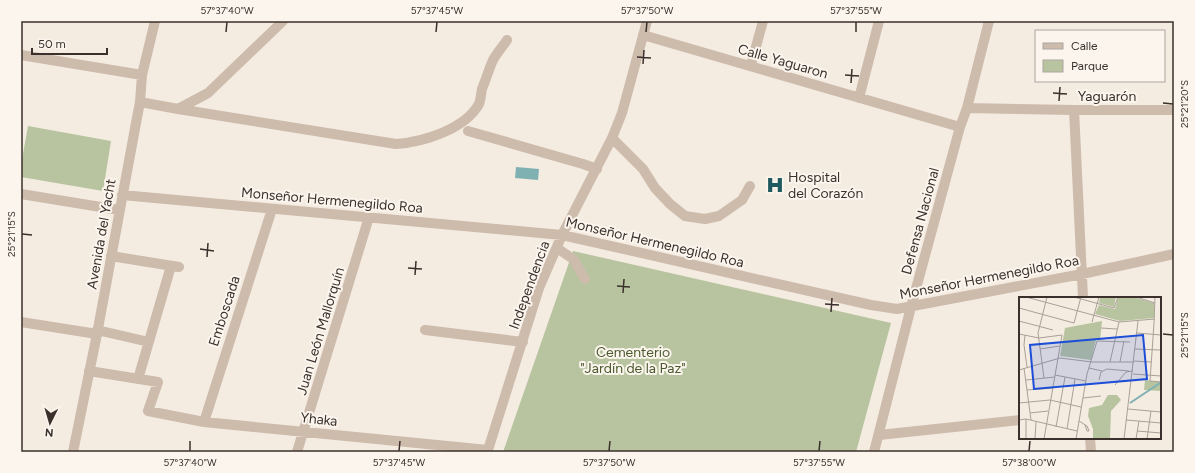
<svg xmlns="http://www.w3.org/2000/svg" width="1195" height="473" font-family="Figtree,sans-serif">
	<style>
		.green { fill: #b8c4a0 }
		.water { fill: #7fb0b2 }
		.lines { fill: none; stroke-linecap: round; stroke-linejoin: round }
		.minor { stroke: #cdbbac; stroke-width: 10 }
		.ticks { fill: none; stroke: #3b302b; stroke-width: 1.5 }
		.labels { text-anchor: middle; stroke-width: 4; stroke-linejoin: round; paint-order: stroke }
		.street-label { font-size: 14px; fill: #3b302b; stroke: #fbf5ee }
		.poi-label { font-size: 14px; fill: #3b302b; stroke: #fbf5ee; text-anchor: start }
		.park-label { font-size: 14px; fill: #4a5a2e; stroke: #fbf5ee }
		.inset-river { fill: none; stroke: #7fb0b2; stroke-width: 2 }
		.inset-road { fill: none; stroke: #aaa098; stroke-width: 1 }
		.view { fill: #1d4ed8; fill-opacity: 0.15; stroke: #1d4ed8; stroke-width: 2 }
		.inset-edge { fill: none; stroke: #3b302b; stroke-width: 2 }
		.neatline { fill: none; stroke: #3b302b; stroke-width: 1.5 }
		.ticks-label { font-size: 10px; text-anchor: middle; fill: #3b302b }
	</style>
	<rect width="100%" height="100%" fill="#f4ebe1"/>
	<!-- green -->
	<path class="green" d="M28 126 111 141 103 191 21 177V165Z
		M573 251 891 323 856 452H503Z"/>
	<!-- water -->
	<path class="water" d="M516 167 539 169 538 180 515 178Z"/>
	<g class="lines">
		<!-- minor -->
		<path class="minor" d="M643 35 960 127
			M21 55 142 75
			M751 65 763 21
			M859 98 879 21
			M140 102 178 109 208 93 283 21
			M967 108 1074 110H1174
			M178 109 396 144C424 142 465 129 479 104 481 99 481 93 482 89 486 79 489 69 493 60 497 53 503 46 507 40
			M1074 110 1083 298
			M468 131 583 164 597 169
			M612 138 643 169 655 188 670 204 685 216 705 219 719 216 742 200 750 186
			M21 194 119 210
			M122 195 562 235 871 305 897 309 1082 274 1174 254
			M557 248 573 259 585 279
			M111 256 179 267
			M21 322 97 334
			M97 330 149 342
			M425 330 523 342
			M89 371 158 382 148 411 204 422 488 450 539 288 562 235 612 138 622 113 647 21
			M138 379 171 266
			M204 422 272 209
			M879 435 1020 420
			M1090 438 1091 452
			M73 452 97 334 136 123 140 102 142 75 155 21
			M297 452 369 217
			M874 452 911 307 960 127 967 108 989 21"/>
	</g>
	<!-- ticks -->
	<path class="ticks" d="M226 32 227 22M436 32 437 22M646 32 647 22M856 32V22M637 57 651 58M643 64 644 50M845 75 859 76M851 83 852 69M1053 93 1067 94M1059 101 1060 87M1163 103 1173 104M22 234 32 235M200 249 214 251M207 257 208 243M408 268 422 269M415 275 416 261M617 286 630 287M623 293 624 279M825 304 839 305M831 312 832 298M1163 334 1173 335M190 451V441M399 451 400 441M609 451 610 441M819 451 820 441M1029 451 1030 441"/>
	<!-- icons -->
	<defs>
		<g id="hospital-bare" transform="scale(1.38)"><path d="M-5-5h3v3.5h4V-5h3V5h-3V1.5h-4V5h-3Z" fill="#1f5a5e" stroke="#fbf5ee" stroke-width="2.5" paint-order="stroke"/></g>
	</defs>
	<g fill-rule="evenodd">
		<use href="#hospital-bare" x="775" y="185"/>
	</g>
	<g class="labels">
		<!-- street labels -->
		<g class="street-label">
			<text transform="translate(783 61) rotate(16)" y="5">Calle Yaguaron</text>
			<text x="1107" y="101">Yaguarón</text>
			<text transform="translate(332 200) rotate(5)" y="5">Monseñor Hermenegildo Roa</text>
			<text transform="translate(920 221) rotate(-75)" y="5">Defensa Nacional</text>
			<text transform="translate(101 234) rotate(-80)" y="5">Avenida del Yacht</text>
			<text transform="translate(655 242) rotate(13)" y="5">Monseñor Hermenegildo Roa</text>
			<text transform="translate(989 277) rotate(-11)" y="5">Monseñor Hermenegildo Roa</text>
			<text transform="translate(529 285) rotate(-70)" y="5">Independencia</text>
			<text transform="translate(224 311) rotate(-72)" y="5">Emboscada</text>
			<text transform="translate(320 331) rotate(-73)" y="5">Juan León Mallorquín</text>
			<text transform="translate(319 419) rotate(6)" y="5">Yhaka</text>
		</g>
		<!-- poi labels -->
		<g class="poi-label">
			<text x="788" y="182">Hospital<tspan x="788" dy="16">del Corazón</tspan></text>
		</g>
		<!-- park labels -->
		<g class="park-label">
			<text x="633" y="357">Cementerio<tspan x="633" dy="16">"Jardín de la Paz"</tspan></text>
		</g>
	</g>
	<!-- overview -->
	<g transform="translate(1019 297)">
		<rect width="142" height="142" fill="#f4ebe1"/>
		<path d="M81 0H97L95 10 80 6ZM99 0H114L135 6V21L101 24 76 17 80 8 96 12ZM83 24 81 43H77L72 63 41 59 46 31ZM126 83 142 85V94L125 93ZM89 98H98L102 103 92 114 91 142H74V132L69 119 70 111 83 108Z" fill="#b8c4a0"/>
		<path class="inset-river" d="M111 106 141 86"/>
		<path class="inset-road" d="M7 0 100 25 136 22M55 0 95 11 99 0M117 0 136 6M0 11 55 26 62 0M0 24 34 33M73 25 80 0M135 26 131 84 142 85M135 26 136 0M82 31 98 32M118 36 142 38M0 37 20 41 43 38 25 142M6 38 5 48 8 70M21 52 41 49M116 52 142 53M115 64 132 65M91 65 100 25M101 65 105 44M5 71 12 123M70 71 83 74M0 73 41 61 73 65H115M114 77 142 79M36 78 67 84M25 81 19 36 28 0M7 83 36 80M80 83 82 75 88 72 110 74M96 88 107 75 114 74M8 93 34 91M64 101 82 99M0 106 31 103 62 110M109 112 142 115M11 116 29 114M7 122V142M0 123 7 122 58 134M107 123 142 126M60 124 68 129 70 134H68L66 128M37 130 46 80M48 132 56 82M118 134 142 136M16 142 17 125M57 142 68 77 78 44 111 45M105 142 119 24M117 142 120 124M128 142 132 114"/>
		<path class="view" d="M124 38 128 82 15 92 11 48Z"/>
		<rect width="142" height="142" class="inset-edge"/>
	</g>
	<!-- border -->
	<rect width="1195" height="473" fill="none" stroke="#fbf5ee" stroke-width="44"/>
	<!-- legend -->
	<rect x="1035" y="30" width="130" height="52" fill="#fbf5ee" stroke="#aea6a0"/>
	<rect x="1043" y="43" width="20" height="6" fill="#cdbbac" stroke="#aea6a0"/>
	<text x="1071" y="50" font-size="12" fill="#3b302b">Calle</text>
	<rect x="1043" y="60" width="20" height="12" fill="#b8c4a0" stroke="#aea6a0"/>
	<text x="1071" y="70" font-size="12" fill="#3b302b">Parque</text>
	<!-- north arrow -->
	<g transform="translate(50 423) rotate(185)" stroke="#fbf5ee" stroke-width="3" paint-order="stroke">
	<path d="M0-3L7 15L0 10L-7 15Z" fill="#3b302b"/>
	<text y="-6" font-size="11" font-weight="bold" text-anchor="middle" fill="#3b302b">N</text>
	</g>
	<!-- scale -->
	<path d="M32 48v6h75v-6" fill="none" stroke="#3b302b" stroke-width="2"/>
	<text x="38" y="48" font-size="12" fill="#3b302b" stroke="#fbf5ee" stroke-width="3" paint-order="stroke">50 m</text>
	<rect x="22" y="22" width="1151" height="429" class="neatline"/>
	<g class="ticks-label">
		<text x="227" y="14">57°37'40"W</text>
		<text x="437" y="14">57°37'45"W</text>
		<text x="647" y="14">57°37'50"W</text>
		<text x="856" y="14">57°37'55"W</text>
		<text transform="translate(1184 104) rotate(-90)" y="4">25°21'20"S</text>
		<text transform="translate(11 234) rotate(-90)" y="4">25°21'15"S</text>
		<text transform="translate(1184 335) rotate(-90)" y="4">25°21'15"S</text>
		<text x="190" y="466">57°37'40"W</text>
		<text x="399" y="466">57°37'45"W</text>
		<text x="609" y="466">57°37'50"W</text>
		<text x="819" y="466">57°37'55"W</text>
		<text x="1029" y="466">57°38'00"W</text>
	</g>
</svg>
